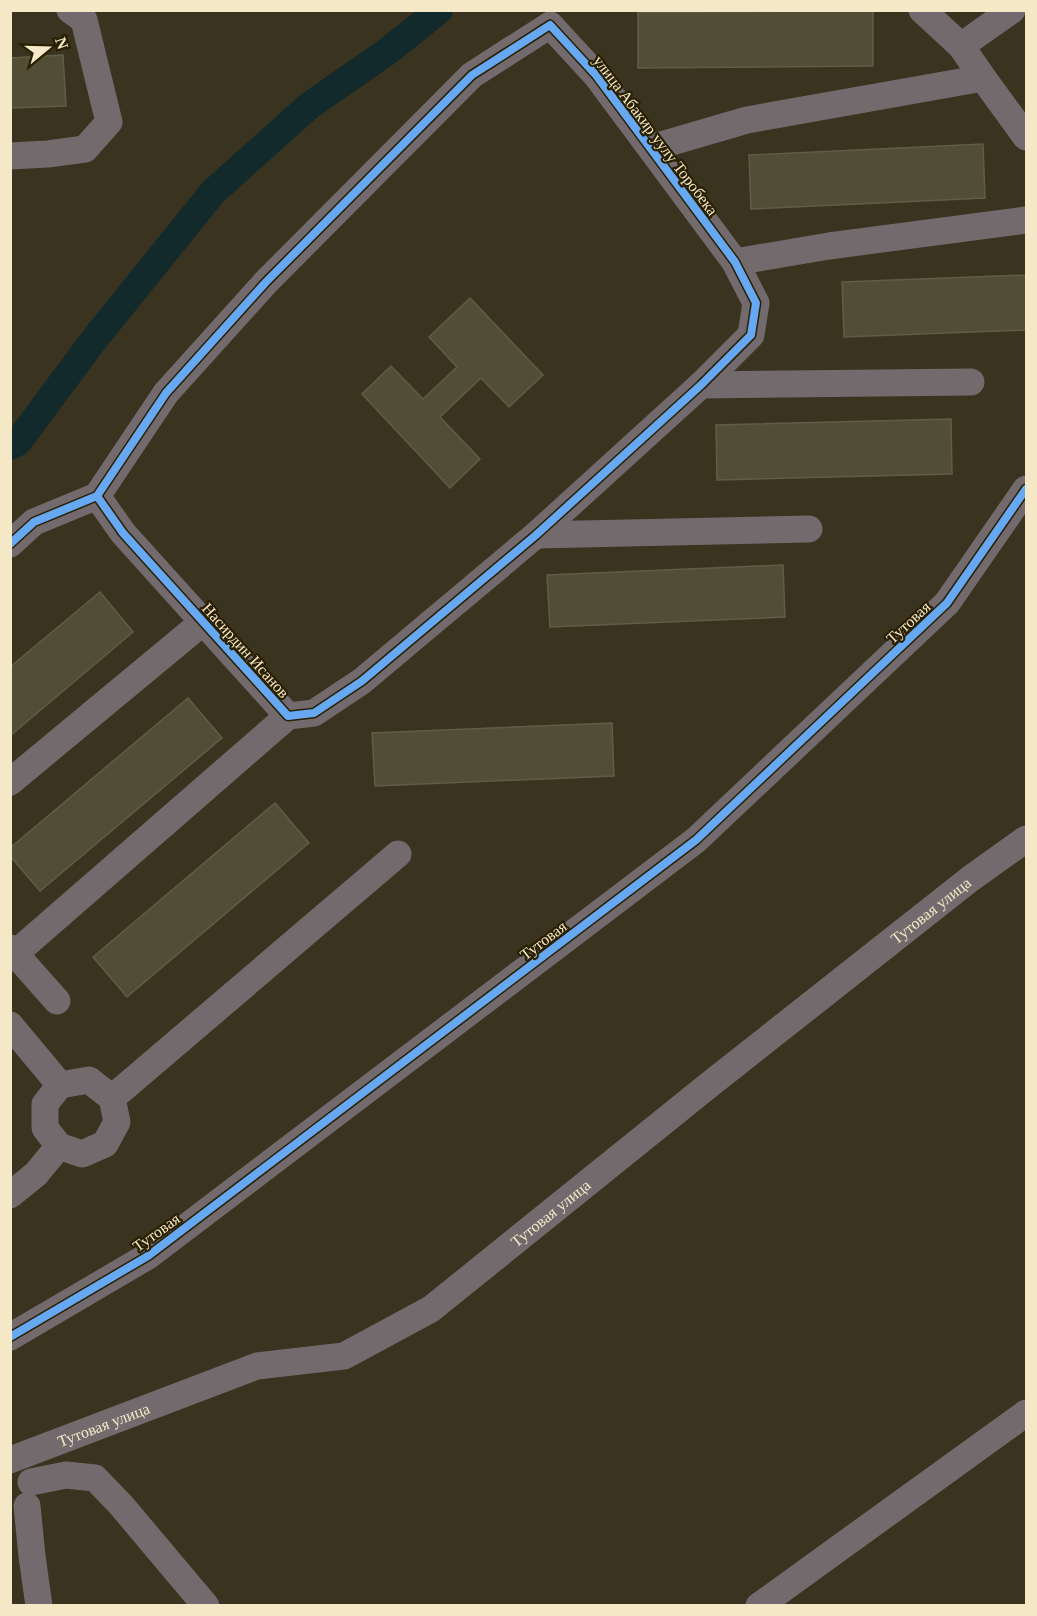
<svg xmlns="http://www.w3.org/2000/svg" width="1037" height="1616" font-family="'Times New Roman',serif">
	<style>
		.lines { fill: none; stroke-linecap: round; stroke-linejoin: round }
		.canal { stroke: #122a2c; stroke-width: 28 }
		.building { fill: #524e36; stroke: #605d47; stroke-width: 1.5 }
		.minor { stroke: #736a6d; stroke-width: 27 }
		.cycleway-casing { stroke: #291f03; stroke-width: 11 }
		.cycleway { stroke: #66a8f1; stroke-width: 8 }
		.labels { text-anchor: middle; stroke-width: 4.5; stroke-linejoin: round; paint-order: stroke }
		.street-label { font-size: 16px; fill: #f5e8c6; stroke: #291f03 }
	</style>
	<rect width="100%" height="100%" fill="#3a331f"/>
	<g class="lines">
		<!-- canal -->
		<path class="canal" d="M10 446 18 442 93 341 213 192 309 106 388 51 439 10"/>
	</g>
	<!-- building -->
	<path class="building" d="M873 11V66L638 68V12Z
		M63 55 66 106 10 108V58Z
		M983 144 985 198 751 209 749 155Z
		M1026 275V330L844 337 842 282Z
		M470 298 543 375 509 407 481 378 440 417 480 459 450 488 362 394 391 366 423 399 457 367 429 337Z
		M951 419 952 474 717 480 716 425Z
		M783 565 785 617 550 627 547 575Z
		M100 592 133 632 10 736V667Z
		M188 698 222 738 40 891 10 856V848Z
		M612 723 614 776 375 786 372 733Z
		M275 803 309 843 127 997 93 957Z"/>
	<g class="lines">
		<!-- minor -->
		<g class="minor">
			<path d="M922 10 961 46 983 78 1026 137"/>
			<path d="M961 46 1012 10"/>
			<path d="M651 148 747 120 983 78"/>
			<path d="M10 156 48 154 85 149 109 122 84 20 70 10"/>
			<path d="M735 262 829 246 1026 220"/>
			<path d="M701 385 971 382"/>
			<path d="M536 535 809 529"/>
			<path d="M10 544 34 522 97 496 123 533 288 716 314 713 362 681 437 618 536 535 701 385 751 335 756 303 735 262 596 75 550 25 472 75 266 282 166 393 97 496"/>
			<path d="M10 782 203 622"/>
			<path d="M10 948 57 1001"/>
			<path d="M10 958 288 716"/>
			<path d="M10 1025 60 1085"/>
			<path d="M89 1080 112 1098 117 1122 105 1144 82 1154 59 1146 45 1128V1104L60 1085Z"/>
			<path d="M112 1098 398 854"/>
			<path d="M10 1195 36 1174 59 1146"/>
			<path d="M10 1337 148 1256 696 840 947 603 1026 489"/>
			<path id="s1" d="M10 1460 257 1366 344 1356 431 1309 709 1085 970 879 1026 839"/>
			<path d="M31 1482 66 1475 95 1478 121 1505 206 1606"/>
			<path d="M27 1506 32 1556 39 1606"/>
			<path d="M759 1606 1026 1413"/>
		</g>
		<!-- cycleway casing -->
		<g class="cycleway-casing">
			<path id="cycleway" d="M10 544 34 522 97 496 123 533 288 716 314 713 362 681 437 618 536 535 701 385 751 335 756 303 735 262 596 75 550 25 472 75 266 282 166 393 97 496
				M10 1337 148 1256 696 840 947 603 1026 489"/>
		</g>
		<!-- cycleway -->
		<use href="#cycleway" class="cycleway"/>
	</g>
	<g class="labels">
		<!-- street labels -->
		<g class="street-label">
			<text transform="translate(656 135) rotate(53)" y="6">улица Абакир уулу Торобека</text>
			<text transform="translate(908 622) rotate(-43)" y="6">Тутовая</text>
			<text transform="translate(246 650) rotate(48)" y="6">Насирдин Исанов</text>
			<text dy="6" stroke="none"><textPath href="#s1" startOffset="1090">Тутовая улица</textPath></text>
			<text transform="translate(543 940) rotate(-37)" y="6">Тутовая</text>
			<text dy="6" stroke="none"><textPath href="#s1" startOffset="604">Тутовая улица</textPath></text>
			<text transform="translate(156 1232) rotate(-36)" y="6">Тутовая</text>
			<text dy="6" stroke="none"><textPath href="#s1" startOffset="100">Тутовая улица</textPath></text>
		</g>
	</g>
	<!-- border -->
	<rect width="1037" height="1616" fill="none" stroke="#f5e8c6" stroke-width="24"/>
	<!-- north arrow -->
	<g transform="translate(48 48) rotate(71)" stroke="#291f03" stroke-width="4.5" paint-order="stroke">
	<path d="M0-4.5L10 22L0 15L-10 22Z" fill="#f5e8c6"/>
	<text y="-9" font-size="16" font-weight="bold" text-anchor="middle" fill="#f5e8c6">N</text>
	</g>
</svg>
